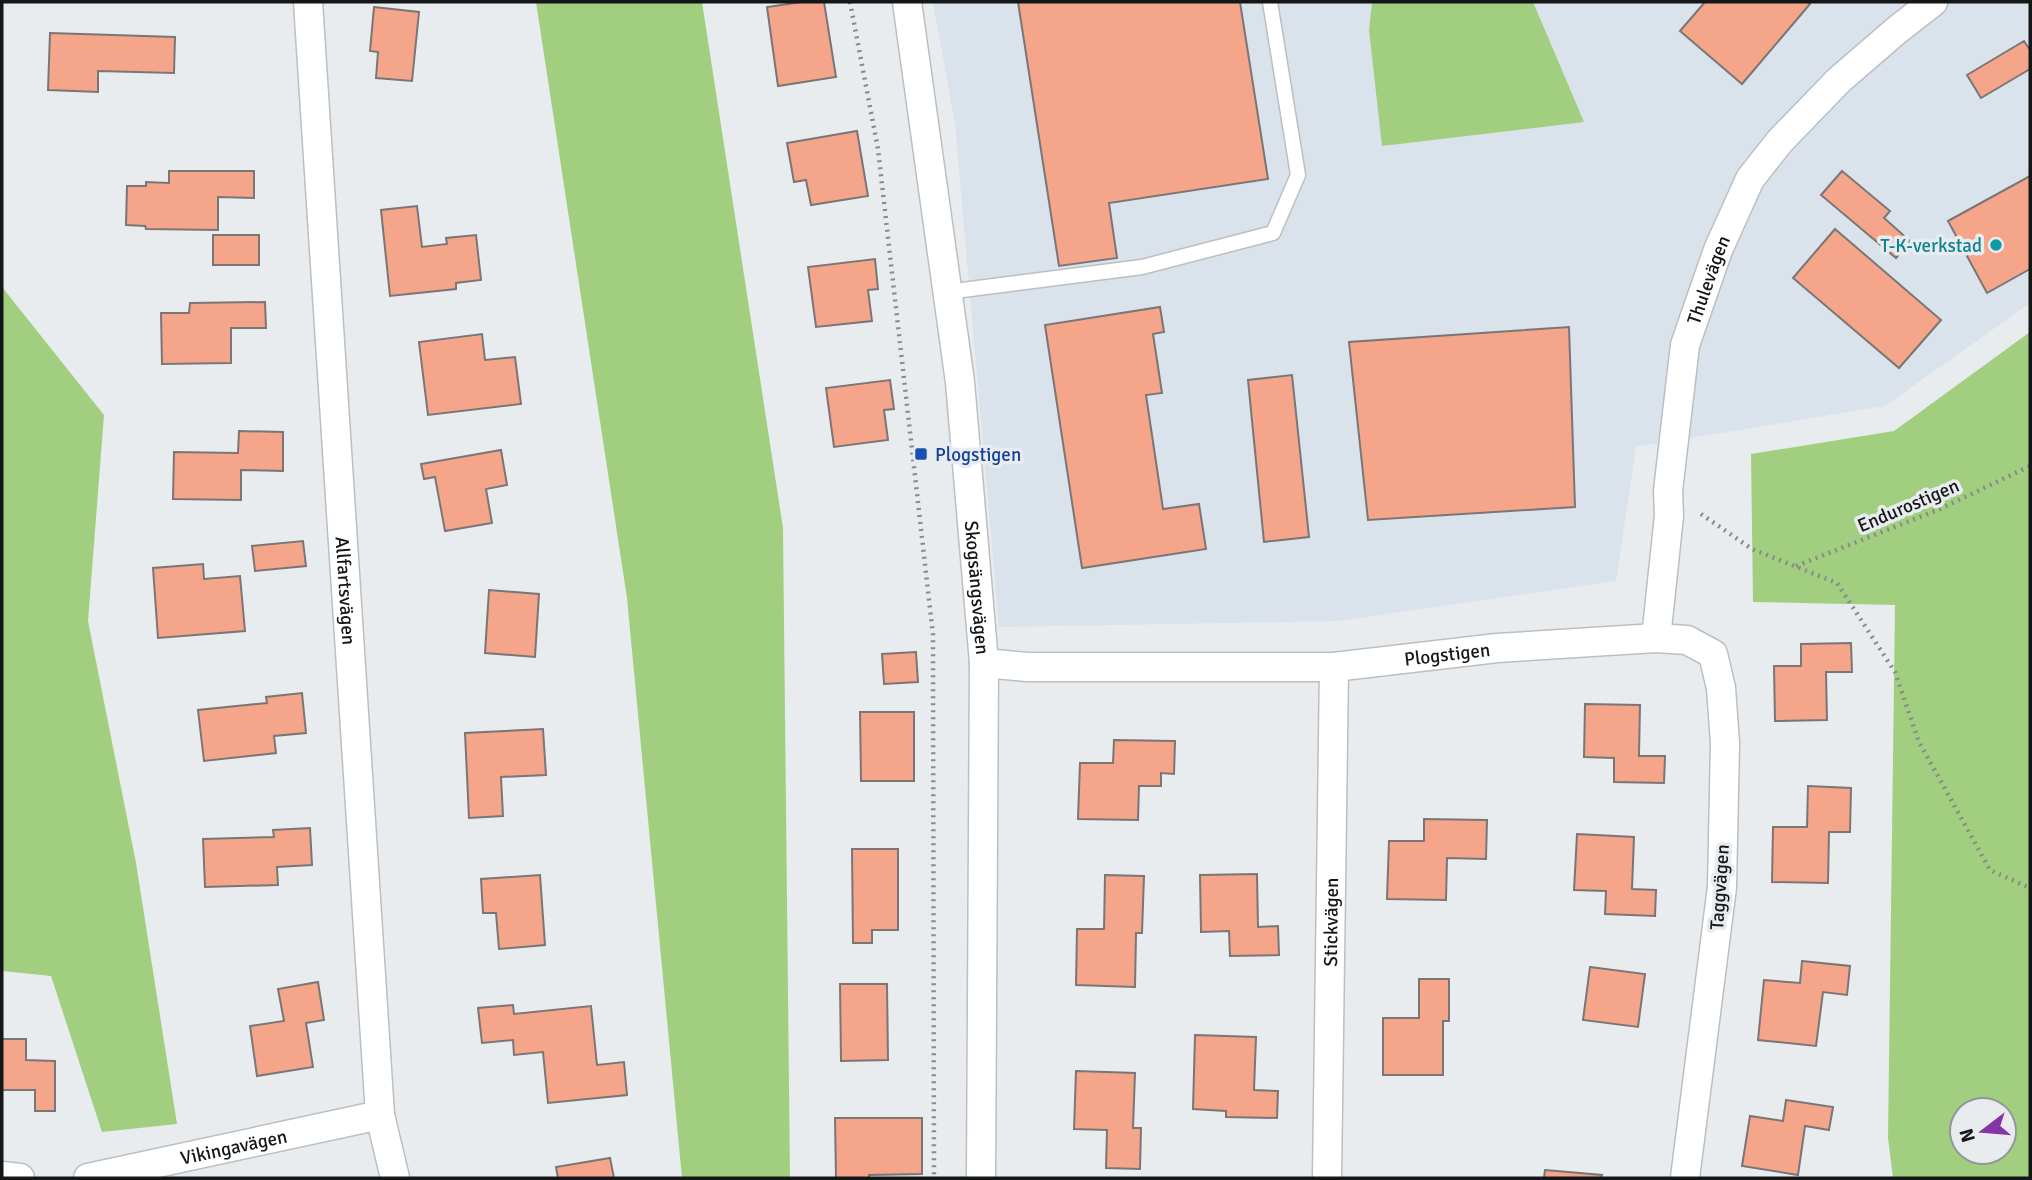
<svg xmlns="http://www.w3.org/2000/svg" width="2032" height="1180" font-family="Signika,sans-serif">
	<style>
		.built { fill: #dae2eb }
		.green { fill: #a1cf7f; fill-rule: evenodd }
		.building { fill: #f5a58a; stroke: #7a7675; stroke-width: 2 }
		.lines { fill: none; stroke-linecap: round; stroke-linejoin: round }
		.lane-casing { stroke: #bcbfc2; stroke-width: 17 }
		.street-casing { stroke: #bcbfc2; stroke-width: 31 }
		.path { stroke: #888a8c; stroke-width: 4.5; stroke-dasharray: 2 5; stroke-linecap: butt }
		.lane { stroke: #fff; stroke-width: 14 }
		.street { stroke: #fff; stroke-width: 28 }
		.culture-dot { fill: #0f9aa8; stroke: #e9ecef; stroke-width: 2.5 }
		.transit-dot { fill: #1a4fb4; stroke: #e9ecef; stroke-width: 2.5 }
		.labels { text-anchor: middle; stroke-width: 7; stroke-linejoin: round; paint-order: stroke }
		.culture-label { font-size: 19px; fill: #0d838f; stroke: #e9ecef; text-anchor: end }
		.street-label { font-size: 19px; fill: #151617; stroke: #e9ecef }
		.transit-label { font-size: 19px; fill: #164399; stroke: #e9ecef; text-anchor: start }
	</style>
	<rect width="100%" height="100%" fill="#e9ecef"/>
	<!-- built -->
	<path class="built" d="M933 2H2030V303L1885 406 1636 447 1616 581 1338 621 999 627 955 124Z"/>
	<!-- green -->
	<path class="green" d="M536 2H702L783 528 790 1178H682L627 598Z
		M1372 2H1533L1584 122 1382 146 1369 30Z
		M2 287 104 415 88 621 136 863 177 1124 102 1132 51 976 2 971Z
		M2030 332V1178H1893L1888 1138 1895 605 1753 602 1751 454 1894 431ZM1962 1110H2004V1152H1962Z"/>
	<!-- building -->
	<path class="building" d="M802 2H824L836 77 778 86 767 7Z
		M1018 2H1240L1268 179 1109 203 1117 258 1059 266Z
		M1705 2H1808L1810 4 1742 84 1680 31Z
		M374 7 419 12 412 81 376 78 378 52 370 51Z
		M50 33 175 37 174 73 98 71V92L48 90Z
		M2024 41 2030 50V69L1981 98 1967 75Z
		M857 131 868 196 811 205 806 180 794 182 787 143Z
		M169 171H254V198L218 197V230L146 229 145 226 126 225 127 186H146V182L169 183Z
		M1842 171 1890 211 1884 218 1910 241 1896 258 1821 195Z
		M2030 176V269L1987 293 1948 221Z
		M417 206 422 247 447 244 446 238 476 235 481 280 456 283V289L390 296 381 210Z
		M1835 229 1941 320 1899 368 1793 278Z
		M213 235H259V265H213Z
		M875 259 878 289 868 290 872 321 816 327 808 267Z
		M265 302 266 328H231V363L162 364 161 313H189L190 303Z
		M1160 307 1164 332 1153 334 1162 393 1146 395 1163 509 1199 504 1206 549 1082 568 1045 325Z
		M1569 327 1575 507 1368 520 1349 342Z
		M482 334 485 360 515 357 521 404 428 415 419 342Z
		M1292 375 1309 537 1264 542 1248 380Z
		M890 380 894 409 884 410 888 440 834 447 826 388Z
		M239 431 283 432V471L241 470V500L173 499 174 452 238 453Z
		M501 450 507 485 486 489 492 523 445 531 435 477 424 479 421 464Z
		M303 541 306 566 255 571 252 546Z
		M203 564 204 579 240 576 245 631 158 638 153 568Z
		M489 590 539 594 535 657 485 653Z
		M1851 643 1852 672H1826L1827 720 1775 721 1774 666H1801V644Z
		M916 652 918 682 884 684 882 654Z
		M302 693 306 733 274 736 276 753 204 761 198 710 267 703 266 697Z
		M1585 704 1640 705 1639 756H1665L1664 783 1614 782V758L1584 757Z
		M860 712H914V781H861Z
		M543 729 546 775 501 777 503 816 469 818 465 733Z
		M1114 740 1175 741 1174 774 1161 773V786H1139L1138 820 1078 819 1080 763H1113Z
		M1808 786 1851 788 1850 832H1829L1828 883 1772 882 1773 827H1807Z
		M1424 819 1487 820 1486 859 1447 858 1446 900 1387 899 1389 841H1424Z
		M310 828 312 865 277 867 278 885 205 887 203 839 274 837 273 830Z
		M1577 834 1634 837 1632 889 1656 890 1655 916 1605 914 1606 891 1574 890Z
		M852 849H898V930H872V943H853Z
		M1257 874 1258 927 1278 926 1279 955 1230 956 1229 931 1201 932 1200 875Z
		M540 875 545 945 499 949 496 913H483L481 879Z
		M1105 875 1144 876 1142 933H1136L1135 987 1076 985 1077 929H1104Z
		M1802 961 1850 966 1847 995 1823 992 1816 1046 1758 1040 1764 980 1800 983Z
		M1590 967 1645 974 1638 1027 1583 1020Z
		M1419 979H1449V1021H1443V1075H1383V1018H1419Z
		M318 982 324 1020 306 1023 313 1067 257 1076 250 1026 284 1021 278 989Z
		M840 984H887L888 1060 841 1061Z
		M513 1005 514 1014 591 1006 597 1065 624 1062 627 1095 548 1103 543 1052 514 1055 513 1040 482 1043 478 1008Z
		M1195 1035 1256 1037 1254 1090 1278 1091 1277 1118 1226 1117V1111L1193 1109Z
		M2 1039H26V1060L55 1061V1111H35V1090H2Z
		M1076 1071 1135 1073 1133 1128H1141L1140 1169 1106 1168 1107 1130 1074 1129Z
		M1786 1100 1833 1107 1829 1130 1805 1126 1798 1175 1742 1166 1750 1116 1783 1121Z
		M835 1118H922V1174L869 1175V1178H836Z
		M610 1158 614 1178H558L556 1167Z
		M1545 1170 1602 1175 1601 1178H1544Z"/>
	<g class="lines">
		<!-- lane casing -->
		<g class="lane-casing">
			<path id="lane" d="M947 292 1142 267 1273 233 1298 175 1270 2"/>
		</g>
		<!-- street casing -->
		<g class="street-casing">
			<g id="street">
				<path id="s1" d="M308 2 380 1115 395 1178"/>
				<path id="s2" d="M907 2 960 382 984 663 981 1178"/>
				<path id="s3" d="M1656 638 1669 516 1668 491 1685 345 1718 250 1750 179 1780 141 1839 80 1897 30 1933 2"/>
				<path id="s4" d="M984 663 1027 667H1334L1497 648 1656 638 1687 640 1713 654 1721 688 1725 743 1722 887 1685 1178"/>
				<path d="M2 1176 20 1178"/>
				<path id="s5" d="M88 1178 380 1115"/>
				<path id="s6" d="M1327 1178 1334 667"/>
			</g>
		</g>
		<!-- path -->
		<path class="path" d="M850 2 878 149 933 635 934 1178
			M1701 514 1752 549 1837 583 1895 672 1919 742 1990 870 2030 888
			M1796 566 1940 509 2030 466"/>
		<!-- lane -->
		<use href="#lane" class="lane"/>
		<!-- street -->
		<use href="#street" class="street"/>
	</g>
	<!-- markers -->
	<circle class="culture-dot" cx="1996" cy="245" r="7"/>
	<rect class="transit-dot" x="914" y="447" width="14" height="14" rx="3.5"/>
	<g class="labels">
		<!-- culture labels -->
		<g class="culture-label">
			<text x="1982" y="252">T-K-verkstad</text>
		</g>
		<!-- street labels -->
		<g class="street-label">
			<text dy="7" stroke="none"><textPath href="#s3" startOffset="364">Thulevägen</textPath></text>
			<text transform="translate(1908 505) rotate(-23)" y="7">Endurostigen</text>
			<text dy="7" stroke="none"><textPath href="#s2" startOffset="590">Skogsängsvägen</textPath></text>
			<text dy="7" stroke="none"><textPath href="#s1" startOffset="590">Allfartsvägen</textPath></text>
			<text dy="7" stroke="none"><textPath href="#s4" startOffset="464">Plogstigen</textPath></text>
			<text transform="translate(1719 887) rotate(-86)" y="7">Taggvägen</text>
			<text dy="7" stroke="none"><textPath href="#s6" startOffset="256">Stickvägen</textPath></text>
			<text dy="7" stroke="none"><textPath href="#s5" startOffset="149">Vikingavägen</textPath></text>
		</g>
		<!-- transit labels -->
		<g class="transit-label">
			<text x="935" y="461">Plogstigen</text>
		</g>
	</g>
	<!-- border -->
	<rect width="2032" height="1180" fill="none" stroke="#151617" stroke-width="7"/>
	<!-- north arrow -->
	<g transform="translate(1983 1131) rotate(254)"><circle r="33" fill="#e9ecef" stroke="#949699" stroke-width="2"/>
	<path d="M0-5L12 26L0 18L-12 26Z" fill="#8635a4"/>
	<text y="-10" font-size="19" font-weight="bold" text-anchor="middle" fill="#151617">N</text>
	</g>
</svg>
